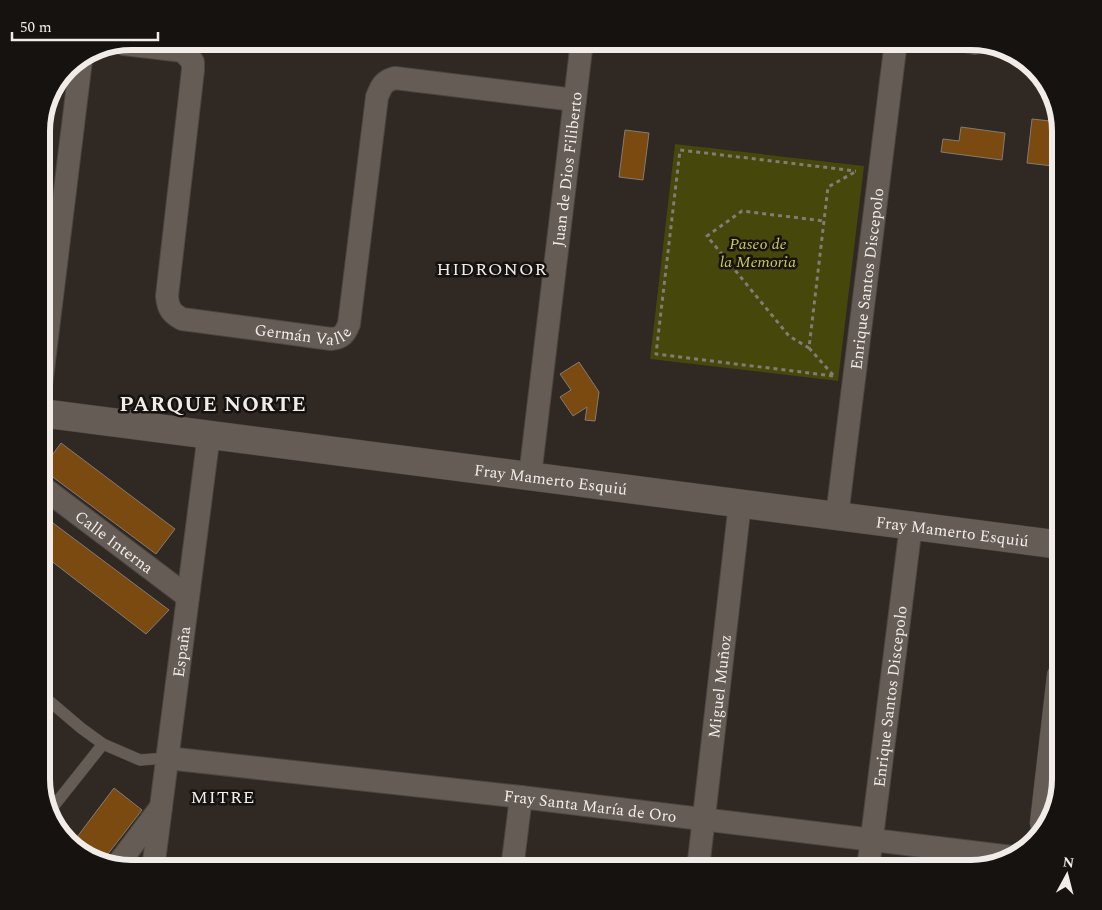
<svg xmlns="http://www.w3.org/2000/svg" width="1102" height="910" font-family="Spectral,serif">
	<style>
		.green { fill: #46470a }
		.building { fill: #7a4a11; stroke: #837b73 }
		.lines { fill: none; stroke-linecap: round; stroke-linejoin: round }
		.lane-casing { stroke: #4c4641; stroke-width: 12 }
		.street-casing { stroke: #4c4641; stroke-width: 24 }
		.secondary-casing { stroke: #4c4641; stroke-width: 29 }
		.path { stroke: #827b77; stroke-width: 3; stroke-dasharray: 4 4; stroke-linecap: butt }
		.lane { stroke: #655c56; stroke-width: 11 }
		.street { stroke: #655c56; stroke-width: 22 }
		.secondary { stroke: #655c56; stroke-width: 28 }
		.labels { text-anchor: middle; stroke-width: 5; stroke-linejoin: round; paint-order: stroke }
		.street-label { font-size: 16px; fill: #f2ece9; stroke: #151210 }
		.park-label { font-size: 16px; font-style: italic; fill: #cacd4e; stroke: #151210 }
		.neighbourhood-label { font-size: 18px; letter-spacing: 1px; fill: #f2ece9; stroke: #151210 }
		.district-label { font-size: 21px; font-weight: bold; letter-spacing: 1px; fill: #f2ece9; stroke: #151210 }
		.rim { fill: none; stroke: #f2ece9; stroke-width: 6 }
	</style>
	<rect width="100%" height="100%" fill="#302823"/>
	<!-- green -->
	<path class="green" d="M675 144 864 166 838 381 650 359Z"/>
	<!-- building -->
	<path class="building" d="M1032 119 1059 122 1055 152 1061 153V167L1027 163Z
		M961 127 1005 133 1002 160 941 152 943 139 959 141Z
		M625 130 649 133 643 180 619 177Z
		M579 362 599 392 595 421 585 420 587 407 573 416 560 397 571 390 560 374Z
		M61 443 175 529 156 554 42 469Z
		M41 514 169 610 146 634 41 553Z
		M114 788 142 810 104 859 72 846 71 845Z"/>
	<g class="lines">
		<!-- lane casing -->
		<g class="lane-casing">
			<path id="lane" d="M41 694 81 728 103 744 140 760 167 758
				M49 812 103 744"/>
		</g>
		<!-- street casing -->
		<g class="street-casing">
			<g id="street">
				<path d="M964 41 975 43"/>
				<path id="s1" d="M124 44 183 51 193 62V70L167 296C168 308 171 313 182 319L331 339C342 338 345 334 349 324L377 97C381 87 383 81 395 78L575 100"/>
				<path d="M41 386 81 60"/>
				<path id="s2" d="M530 476 582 41"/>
				<path id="s3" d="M41 486 188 597"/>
				<path id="s4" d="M837 516 896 41"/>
				<path id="s5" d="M167 758 521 797 1012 857"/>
				<path d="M118 864 161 807"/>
				<path id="s6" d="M153 869 209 434"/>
				<path d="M512 869 521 797"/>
				<path id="s7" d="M698 869 740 503"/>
				<path id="s8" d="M868 869 911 525"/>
			</g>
		</g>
		<!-- secondary casing -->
		<g class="secondary-casing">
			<g id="secondary">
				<path id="s9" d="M41 413 1061 545"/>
				<path d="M1044 823 1061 676"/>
			</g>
		</g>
		<!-- path -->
		<path class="path" d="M809 348 789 336 707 236 742 211 824 221
			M833 375 809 348 828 187 855 172
			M833 376 656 354 680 150 856 171"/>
		<!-- lane -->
		<use href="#lane" class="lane"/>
		<!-- street -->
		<use href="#street" class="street"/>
		<!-- secondary -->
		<use href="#secondary" class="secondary"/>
	</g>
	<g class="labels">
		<!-- street labels -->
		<g class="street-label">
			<text dy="6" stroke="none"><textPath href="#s2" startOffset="309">Juan de Dios Filiberto</textPath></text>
			<text dy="6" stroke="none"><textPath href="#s4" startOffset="239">Enrique Santos Discepolo</textPath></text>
			<text dy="6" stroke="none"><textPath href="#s1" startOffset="461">Germán Valle</textPath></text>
			<text dy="6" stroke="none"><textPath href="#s9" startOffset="514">Fray Mamerto Esquiú</textPath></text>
			<text dy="6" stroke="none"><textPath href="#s9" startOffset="919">Fray Mamerto Esquiú</textPath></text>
			<text dy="6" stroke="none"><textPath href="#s3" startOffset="92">Calle Interna</textPath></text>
			<text dy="6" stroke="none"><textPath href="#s6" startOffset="219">España</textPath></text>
			<text dy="6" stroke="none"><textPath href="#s7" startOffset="184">Miguel Muñoz</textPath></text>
			<text dy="6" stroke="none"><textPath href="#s8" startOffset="174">Enrique Santos Discepolo</textPath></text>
			<text dy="6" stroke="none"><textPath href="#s5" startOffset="426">Fray Santa María de Oro</textPath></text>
		</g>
		<!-- park labels -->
		<g class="park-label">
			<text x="758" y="249">Paseo de<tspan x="758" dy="18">la Memoria</tspan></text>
		</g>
		<!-- neighbourhood labels -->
		<g class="neighbourhood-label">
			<text x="492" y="275">HIDRONOR</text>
			<text x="223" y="803">MITRE</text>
		</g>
		<!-- district labels -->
		<g class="district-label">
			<text x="213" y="411">PARQUE NORTE</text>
		</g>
	</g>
	<!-- crop -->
	<path d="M0 0H1102V910H0ZM131 50H971A81 81 0 0 1 1052 131V779A81 81 0 0 1 971 860H131A81 81 0 0 1 50 779V131A81 81 0 0 1 131 50Z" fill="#151210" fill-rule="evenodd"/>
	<path class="rim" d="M131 50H971A81 81 0 0 1 1052 131V779A81 81 0 0 1 971 860H131A81 81 0 0 1 50 779V131A81 81 0 0 1 131 50Z"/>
	<!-- north arrow -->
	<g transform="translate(1067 875) rotate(7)" stroke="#151210" stroke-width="4" paint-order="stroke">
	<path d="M0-4L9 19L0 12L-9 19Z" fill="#f2ece9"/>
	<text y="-8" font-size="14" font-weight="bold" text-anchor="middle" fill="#f2ece9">N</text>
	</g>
	<!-- scale -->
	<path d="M12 32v8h146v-8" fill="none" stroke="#f2ece9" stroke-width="2.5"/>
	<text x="20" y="32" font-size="15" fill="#f2ece9" stroke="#151210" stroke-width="4" paint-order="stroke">50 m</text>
</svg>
